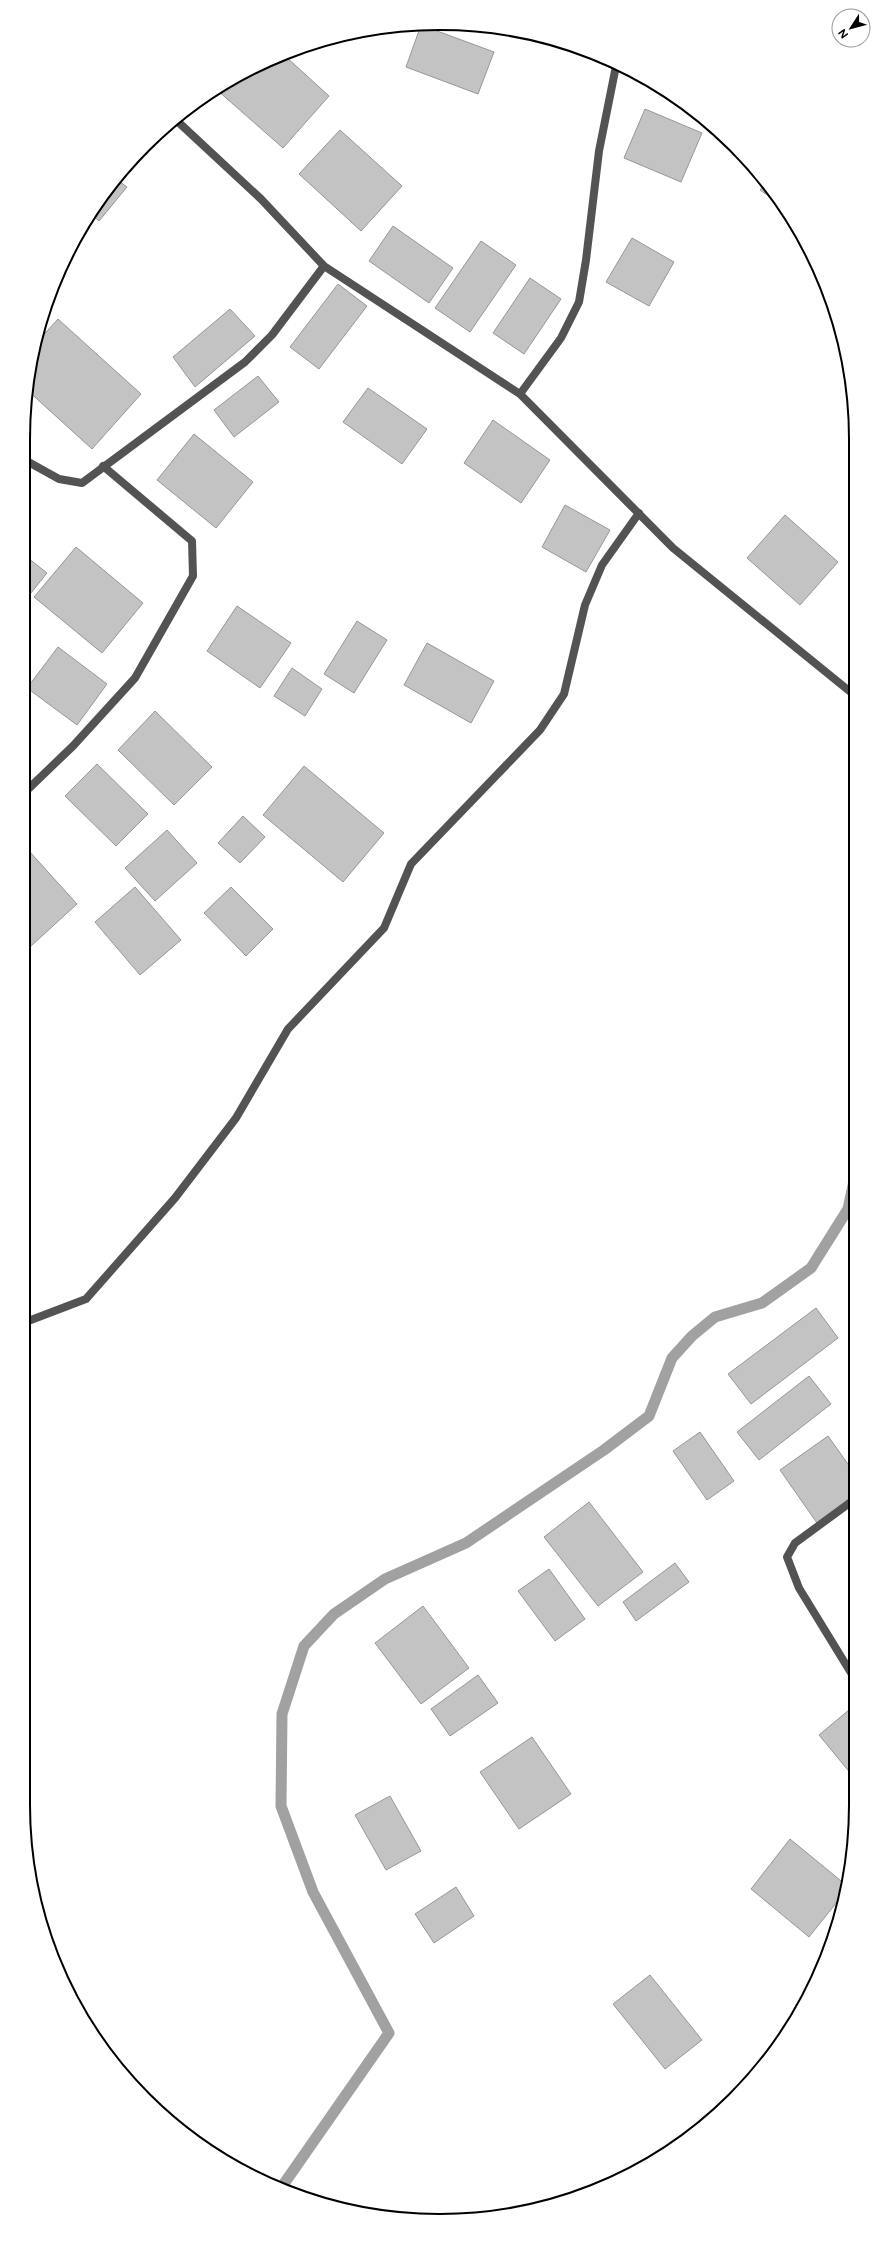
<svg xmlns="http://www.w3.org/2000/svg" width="879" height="2244" font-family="Figtree,sans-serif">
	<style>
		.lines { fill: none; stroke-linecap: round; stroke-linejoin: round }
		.stream { stroke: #a1a1a1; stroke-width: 11 }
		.building { fill: #c3c3c3; stroke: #979797 }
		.service { stroke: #535353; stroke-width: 8 }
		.minor { stroke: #535353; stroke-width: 8 }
		.rim { fill: none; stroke: #000; stroke-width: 2 }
	</style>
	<rect width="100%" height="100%" fill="#fff"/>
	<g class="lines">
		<!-- stream -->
		<path class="stream" d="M281 2188 389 2033 313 1892 281 1806 282 1714 304 1646 334 1614 385 1579 466 1543 604 1450 649 1416 672 1358 692 1336 715 1317 762 1303 811 1268 848 1209 854 1181"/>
	</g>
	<!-- building -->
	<path class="building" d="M421 25 494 52 478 94 406 67Z
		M284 55 329 96 283 148 217 90 255 66Z
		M645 109 702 133 681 182 624 158Z
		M340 130 402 186 361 231 299 174Z
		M116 179 127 187 99 221 91 214Z
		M766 182 786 208 787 209 760 190Z
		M393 226 453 268 429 303 369 261Z
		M632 238 674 262 649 306 606 282Z
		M481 241 516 265 470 332 435 308Z
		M530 278 561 299 524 354 493 333Z
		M338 284 367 306 319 369 290 347Z
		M230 309 255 336 195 387 173 357Z
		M58 319 141 394 92 449 26 389 36 343Z
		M258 376 279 402 234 437 214 410Z
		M368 388 427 429 402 464 343 422Z
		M493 420 550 460 521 503 464 463Z
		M194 434 253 482 216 528 157 480Z
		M565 505 610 530 586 572 542 547Z
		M785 515 838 562 800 605 747 558Z
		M76 547 143 603 102 653 34 597Z
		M23 554 47 573 23 603Z
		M237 606 291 643 260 688 207 651Z
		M357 621 387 640 354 693 324 674Z
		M427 643 494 681 471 723 404 685Z
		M58 647 107 684 77 725 27 688Z
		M292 668 322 689 305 716 274 696Z
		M155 711 212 767 174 805 118 750Z
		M97 764 148 814 116 846 65 796Z
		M304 766 384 833 343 882 263 815Z
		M243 816 265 837 240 863 218 843Z
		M167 830 197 863 155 901 125 868Z
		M29 851 77 904 31 946 23 937V856Z
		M135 887 181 940 140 975 95 922Z
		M231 887 273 929 246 956 204 913Z
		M816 1308 838 1338 751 1404 728 1374Z
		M809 1376 831 1404 759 1460 737 1432Z
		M700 1432 734 1481 707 1500 673 1451Z
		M828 1436 855 1474V1497L817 1523 780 1470Z
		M589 1502 643 1572 598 1606 544 1537Z
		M675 1563 689 1582 636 1621 623 1602Z
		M549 1569 585 1619 555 1641 518 1591Z
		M423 1606 469 1668 421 1704 375 1643Z
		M478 1675 498 1703 450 1736 431 1709Z
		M856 1704V1780L819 1735Z
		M532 1737 571 1794 519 1829 480 1772Z
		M390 1796 421 1851 386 1870 355 1815Z
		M790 1839 846 1885 845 1892 809 1937 751 1889Z
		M456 1887 474 1916 434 1943 415 1914Z
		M650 1975 702 2040 665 2069 613 2004Z"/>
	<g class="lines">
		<!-- service -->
		<path class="service" d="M23 794 73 746 135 678 193 576 192 541 103 466"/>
		<!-- minor -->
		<path class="minor" d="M175 119 261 199 324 266 520 394 673 548 853 694
			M520 394 561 338 579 302 586 260 599 151 616 66
			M23 459 59 479 82 483 245 362 272 335 324 266
			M23 1323 86 1299 175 1198 236 1118 288 1029 384 928 411 864 540 730 564 694 585 605 602 565 639 513
			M855 1499 795 1543 787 1557 799 1588 856 1681"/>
	</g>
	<!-- crop -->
	<path d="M0 0H879V2244H0ZM439 30H440A409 409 0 0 1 849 439V1805A409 409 0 0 1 440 2214H439A409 409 0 0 1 30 1805V439A409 409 0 0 1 439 30Z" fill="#fff" fill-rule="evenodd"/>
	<path class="rim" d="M439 30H440A409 409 0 0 1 849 439V1805A409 409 0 0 1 440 2214H439A409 409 0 0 1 30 1805V439A409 409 0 0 1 439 30Z"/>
	<!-- north arrow -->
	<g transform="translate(851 28) rotate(234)"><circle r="19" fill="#ffffff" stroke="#999999"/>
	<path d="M0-3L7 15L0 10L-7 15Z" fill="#000000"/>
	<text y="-6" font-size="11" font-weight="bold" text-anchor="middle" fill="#000000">N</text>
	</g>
</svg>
